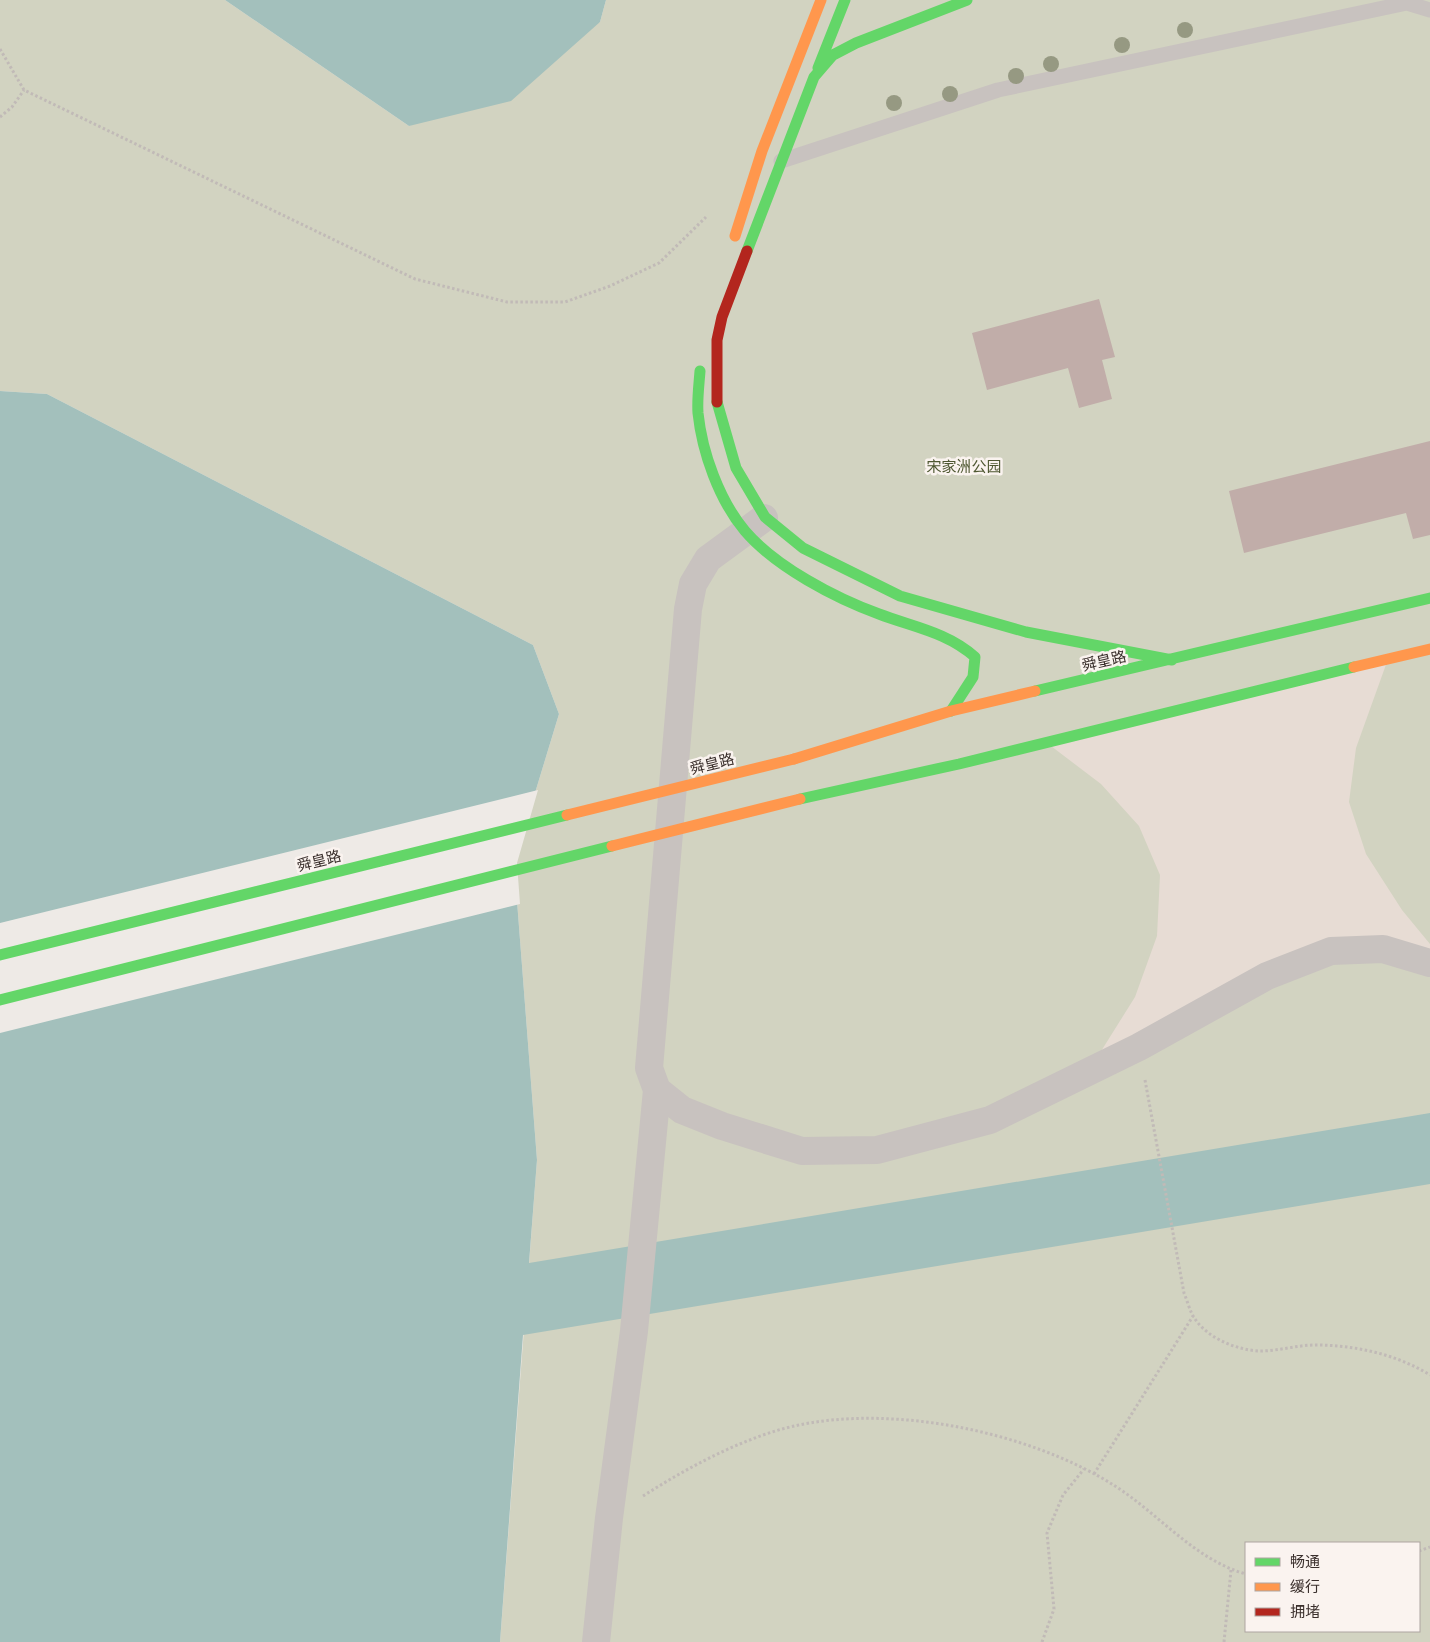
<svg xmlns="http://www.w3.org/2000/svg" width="1430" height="1642" font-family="Lato,'Noto Sans SC',sans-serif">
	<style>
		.green { fill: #d2d3c1; fill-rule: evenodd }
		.plaza { fill: #e7dcd4 }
		.water { fill: #a3c0bc }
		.pier { fill: #eeeae6 }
		.building { fill: #c1ada9 }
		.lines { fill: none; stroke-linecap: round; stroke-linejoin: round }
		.path { stroke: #c1bab7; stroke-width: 3; stroke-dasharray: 2.5 2.5; stroke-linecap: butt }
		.lane { stroke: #c8c2bf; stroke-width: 15 }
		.street { stroke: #c8c2bf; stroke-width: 28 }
		.fast { stroke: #63d668; stroke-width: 11 }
		.slow { stroke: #ff974d; stroke-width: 11 }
		.jam { stroke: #b3261e; stroke-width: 11 }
		.fast-bridge { stroke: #63d668; stroke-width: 11 }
		.slow-bridge { stroke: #ff974d; stroke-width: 11 }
		.tree { fill: #969982 }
		.labels { text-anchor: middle; stroke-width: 5; stroke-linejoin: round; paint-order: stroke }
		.park-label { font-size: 15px; fill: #4e5731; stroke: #faf3ef }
		.street-label { font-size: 15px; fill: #3a2f2c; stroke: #faf3ef }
	</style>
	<rect width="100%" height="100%" fill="#eeeae6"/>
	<!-- green -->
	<path class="green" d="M0 0H225L409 126 600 22 606 0H1430V1642H500L537 1160 514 862 559 714 533 645 47 394 0 391ZM1246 1543H1419V1631H1246Z"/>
	<!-- plaza -->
	<path class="plaza" d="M1388 659 1356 748 1349 802 1366 854 1402 910 1430 944V963L1331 951 1088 1072 1135 997 1157 936 1160 875 1139 826 1101 784 1047 743Z"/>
	<!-- water -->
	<path class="water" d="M225 0H606L600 22 511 101 409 126Z
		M0 391 47 394 533 645 559 714 514 862 537 1160 529 1263 1430 1113V1184L523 1335 500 1642H0Z"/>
	<!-- pier -->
	<path class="pier" d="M538 790 517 863 520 904 0 1033V923Z"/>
	<!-- building -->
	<path class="building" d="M1099 299 1115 357 1102 360 1112 399 1079 408 1068 368 987 390 972 333Z
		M1430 441V535L1413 539 1406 513 1244 553 1229 491Z"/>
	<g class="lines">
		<!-- path -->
		<path class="path" d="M0 49 24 90 415 279 507 302H565L610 286 659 263 706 217
			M0 117 12 107 24 90
			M1145 1080 1184 1293C1187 1300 1189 1308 1192 1314 1204 1337 1235 1350 1260 1351 1280 1351 1300 1344 1321 1345 1358 1346 1398 1355 1430 1375
			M1094 1474 1193 1316
			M643 1496C684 1470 726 1447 772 1432 874 1399 1026 1429 1115 1486 1159 1514 1195 1560 1246 1574
			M1419 1551 1430 1547
			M1042 1642 1054 1609 1047 1533 1063 1495 1084 1469
			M1224 1642 1231 1570"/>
		<!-- lane -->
		<path class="lane" d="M781 161 998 90 1407 3 1430 10"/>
		<!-- street -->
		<path class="street" d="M764 518 708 559 693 584 688 609 649 1068 657 1090 682 1110 722 1126 802 1151 877 1150 990 1120 1139 1047 1267 976 1331 951 1383 949 1430 963
			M596 1642 609 1518 634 1331 657 1090"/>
		<!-- fast -->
		<path class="fast" d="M818 68 845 0
			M747 251 814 77 833 55 856 43 967 0
			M700 371C699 385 697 399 698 413 702 452 719 500 745 531 776 567 835 598 879 614 913 627 947 632 975 657L973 677 951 711
			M717 402 736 468 765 517 803 548 900 596 1026 632 1172 660
			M1035 691 1430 598
			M800 799 959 764 1354 667"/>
		<!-- slow -->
		<path class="slow" d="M735 236 762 151 821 0
			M1354 667 1430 649
			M794 759 951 711 1035 691"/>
		<!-- jam -->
		<path class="jam" d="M717 402V340L722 317 747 251"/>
		<!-- fast-bridge -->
		<path class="fast-bridge" d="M0 955 567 815
			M0 1000 612 846"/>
		<!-- slow-bridge -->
		<path class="slow-bridge" d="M567 815 794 759
			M612 846 800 799"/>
	</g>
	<!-- trees -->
	<g class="tree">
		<circle cx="1185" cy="30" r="8"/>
		<circle cx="1122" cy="45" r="8"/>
		<circle cx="1051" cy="64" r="8"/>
		<circle cx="1016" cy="76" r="8"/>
		<circle cx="950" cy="94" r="8"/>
		<circle cx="894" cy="103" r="8"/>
	</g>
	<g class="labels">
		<!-- park labels -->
		<g class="park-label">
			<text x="964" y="472">宋家洲公园</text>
		</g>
		<!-- street labels -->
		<g class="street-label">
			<text transform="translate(1104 661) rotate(-13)" y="5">舜皇路</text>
			<text transform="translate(712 764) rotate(-14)" y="5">舜皇路</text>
			<text transform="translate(319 861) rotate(-14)" y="5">舜皇路</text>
		</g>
	</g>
	<!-- legend -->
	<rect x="1245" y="1542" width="175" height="90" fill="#faf3ef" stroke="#ada5a1"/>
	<rect x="1255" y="1558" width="25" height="8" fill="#63d668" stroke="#ada5a1"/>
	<text x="1290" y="1567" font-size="15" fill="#3a2f2c">畅通</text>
	<rect x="1255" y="1583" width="25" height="8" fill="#ff974d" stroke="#ada5a1"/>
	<text x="1290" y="1592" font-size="15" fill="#3a2f2c">缓行</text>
	<rect x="1255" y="1608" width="25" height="8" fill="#b3261e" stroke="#ada5a1"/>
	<text x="1290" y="1617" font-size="15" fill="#3a2f2c">拥堵</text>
</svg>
